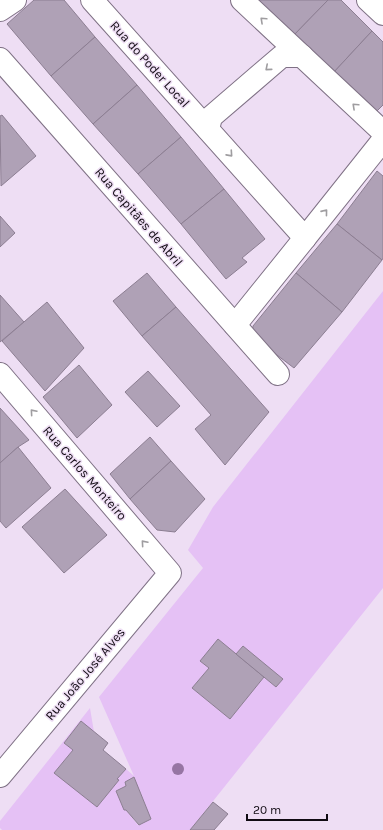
<svg xmlns="http://www.w3.org/2000/svg" width="383" height="830" font-family="Karla,sans-serif">
<style>
.green{fill:#e5c1f5;fill-rule:evenodd}
.building{fill:#afa1b6;stroke:#8c7e92}
.lines{fill:none;stroke-linecap:round;stroke-linejoin:round}
.minor-casing{stroke:#7f7185;stroke-width:24}
.minor{stroke:#fff;stroke-width:22}
.tree{fill:#9675a3}
.oneway{stroke:#9f9da0}
.labels{text-anchor:middle;dominant-baseline:central;stroke-width:3;stroke-linejoin:round;paint-order:stroke}
.street-label{font-size:13px;fill:#100a12;stroke:#eedef4}
</style>
<rect width="100%" height="100%" fill="#eedef4"/>
<path class="green" d="M383,291V588L190,830H2L0,828V821L90,708L94,732L81,722L64,743L73,750L55,773L97,807L118,781L117,779L126,769L134,776L99,697L203,568L188,550L213,507ZM243,646L282,679L276,687L264,677L230,719L192,688L209,668L236,654ZM134,778L151,819L138,825L126,810H124L116,791L126,786L125,782Z"/>
<g class="building">
<polygon points="34,0 64,0 95,37 51,76 7,24"/>
<polygon points="257,0 328,0 294,35"/>
<polygon points="328,0 341,0 372,31 334,72 294,35"/>
<polygon points="372,31 383,42 383,105 374,114 334,72"/>
<polygon points="95,37 137,85 93,124 51,76"/>
<polygon points="137,85 181,137 138,174 93,124"/>
<polygon points="2,115 36,156 1,186 0,116"/>
<polygon points="181,137 224,189 181,224 138,174"/>
<polygon points="377,171 383,176 383,258 382,260 337,224"/>
<polygon points="224,189 265,239 242,258 247,262 226,279 181,224"/>
<polygon points="0,216 15,233 0,247"/>
<polygon points="337,224 382,260 342,312 296,273"/>
<polygon points="147,273 176,307 142,336 113,301"/>
<polygon points="296,273 342,312 294,368 252,336 253,326"/>
<polygon points="0,295 24,322 0,342"/>
<polygon points="47,302 84,348 45,391 2,341"/>
<polygon points="176,307 269,412 225,465 195,429 211,415 142,336"/>
<polygon points="79,365 112,405 77,438 43,397"/>
<polygon points="148,371 180,406 157,427 125,392"/>
<polygon points="0,408 29,440 18,447 0,463"/>
<polygon points="150,437 171,461 130,499 110,474"/>
<polygon points="18,447 51,488 6,528 0,521 0,463"/>
<polygon points="171,461 205,499 175,532 157,530 130,499"/>
<polygon points="65,489 107,535 64,573 22,527"/>
<polygon points="218,639 264,677 230,719 192,688 209,668 200,661"/>
<polygon points="243,646 283,679 276,687 236,654"/>
<polygon points="81,721 108,743 103,750 126,769 117,779 119,780 97,807 54,773 73,750 64,743"/>
<polygon points="134,777 151,819 139,825 126,810 124,810 116,791 126,786 125,782"/>
<polygon points="213,802 228,814 214,830 190,830"/>
</g>
<g class="lines">
<g class="minor-casing">
<g id="minor">
<polyline points="92,0 305,238 383,140"/>
<polyline points="242,0 383,132"/>
<polyline points="368,0 383,14"/>
<polyline points="0,10 15,0"/>
<polyline points="0,59 278,374"/>
<polyline points="208,129 211,117 282,56 302,56"/>
<polyline points="235,325 305,238"/>
<polyline points="0,374 170,573 0,776"/>
</g>
</g>
<use href="#minor" class="minor"/>
</g>
<circle class="tree" cx="178" cy="769" r="6"/>
<defs><path id="oneway-chevron" d="M-2-3.5L2.5 0L-2 3.5" fill="none" stroke-width="1.6" stroke-linecap="round" stroke-linejoin="round"/></defs>
<g class="oneway">
<use href="#oneway-chevron" transform="translate(263 20) rotate(-137)"/>
<use href="#oneway-chevron" transform="translate(268 68) rotate(139)"/>
<use href="#oneway-chevron" transform="translate(355 106) rotate(-137)"/>
<use href="#oneway-chevron" transform="translate(230 154) rotate(48)"/>
<use href="#oneway-chevron" transform="translate(325 212) rotate(-51)"/>
<use href="#oneway-chevron" transform="translate(33 412) rotate(-131)"/>
<use href="#oneway-chevron" transform="translate(144 543) rotate(-131)"/>
</g>
<g class="labels">
<g class="street-label">
<text transform="translate(150 64) rotate(48)">Rua do Poder Local</text>
<text transform="translate(139 217) rotate(49)">Rua Capitães de Abril</text>
<text transform="translate(85 473) rotate(49)">Rua Carlos Monteiro</text>
<text transform="translate(85 674) rotate(-50)">Rua João José Alves</text>
</g>
</g>
<path d="M247 814v6h80v-6" fill="none" stroke="#100a12" stroke-width="2"/>
<text x="253" y="814" font-size="12" fill="#100a12" stroke="#eedef4" stroke-width="3" paint-order="stroke">20 m</text>
</svg>
